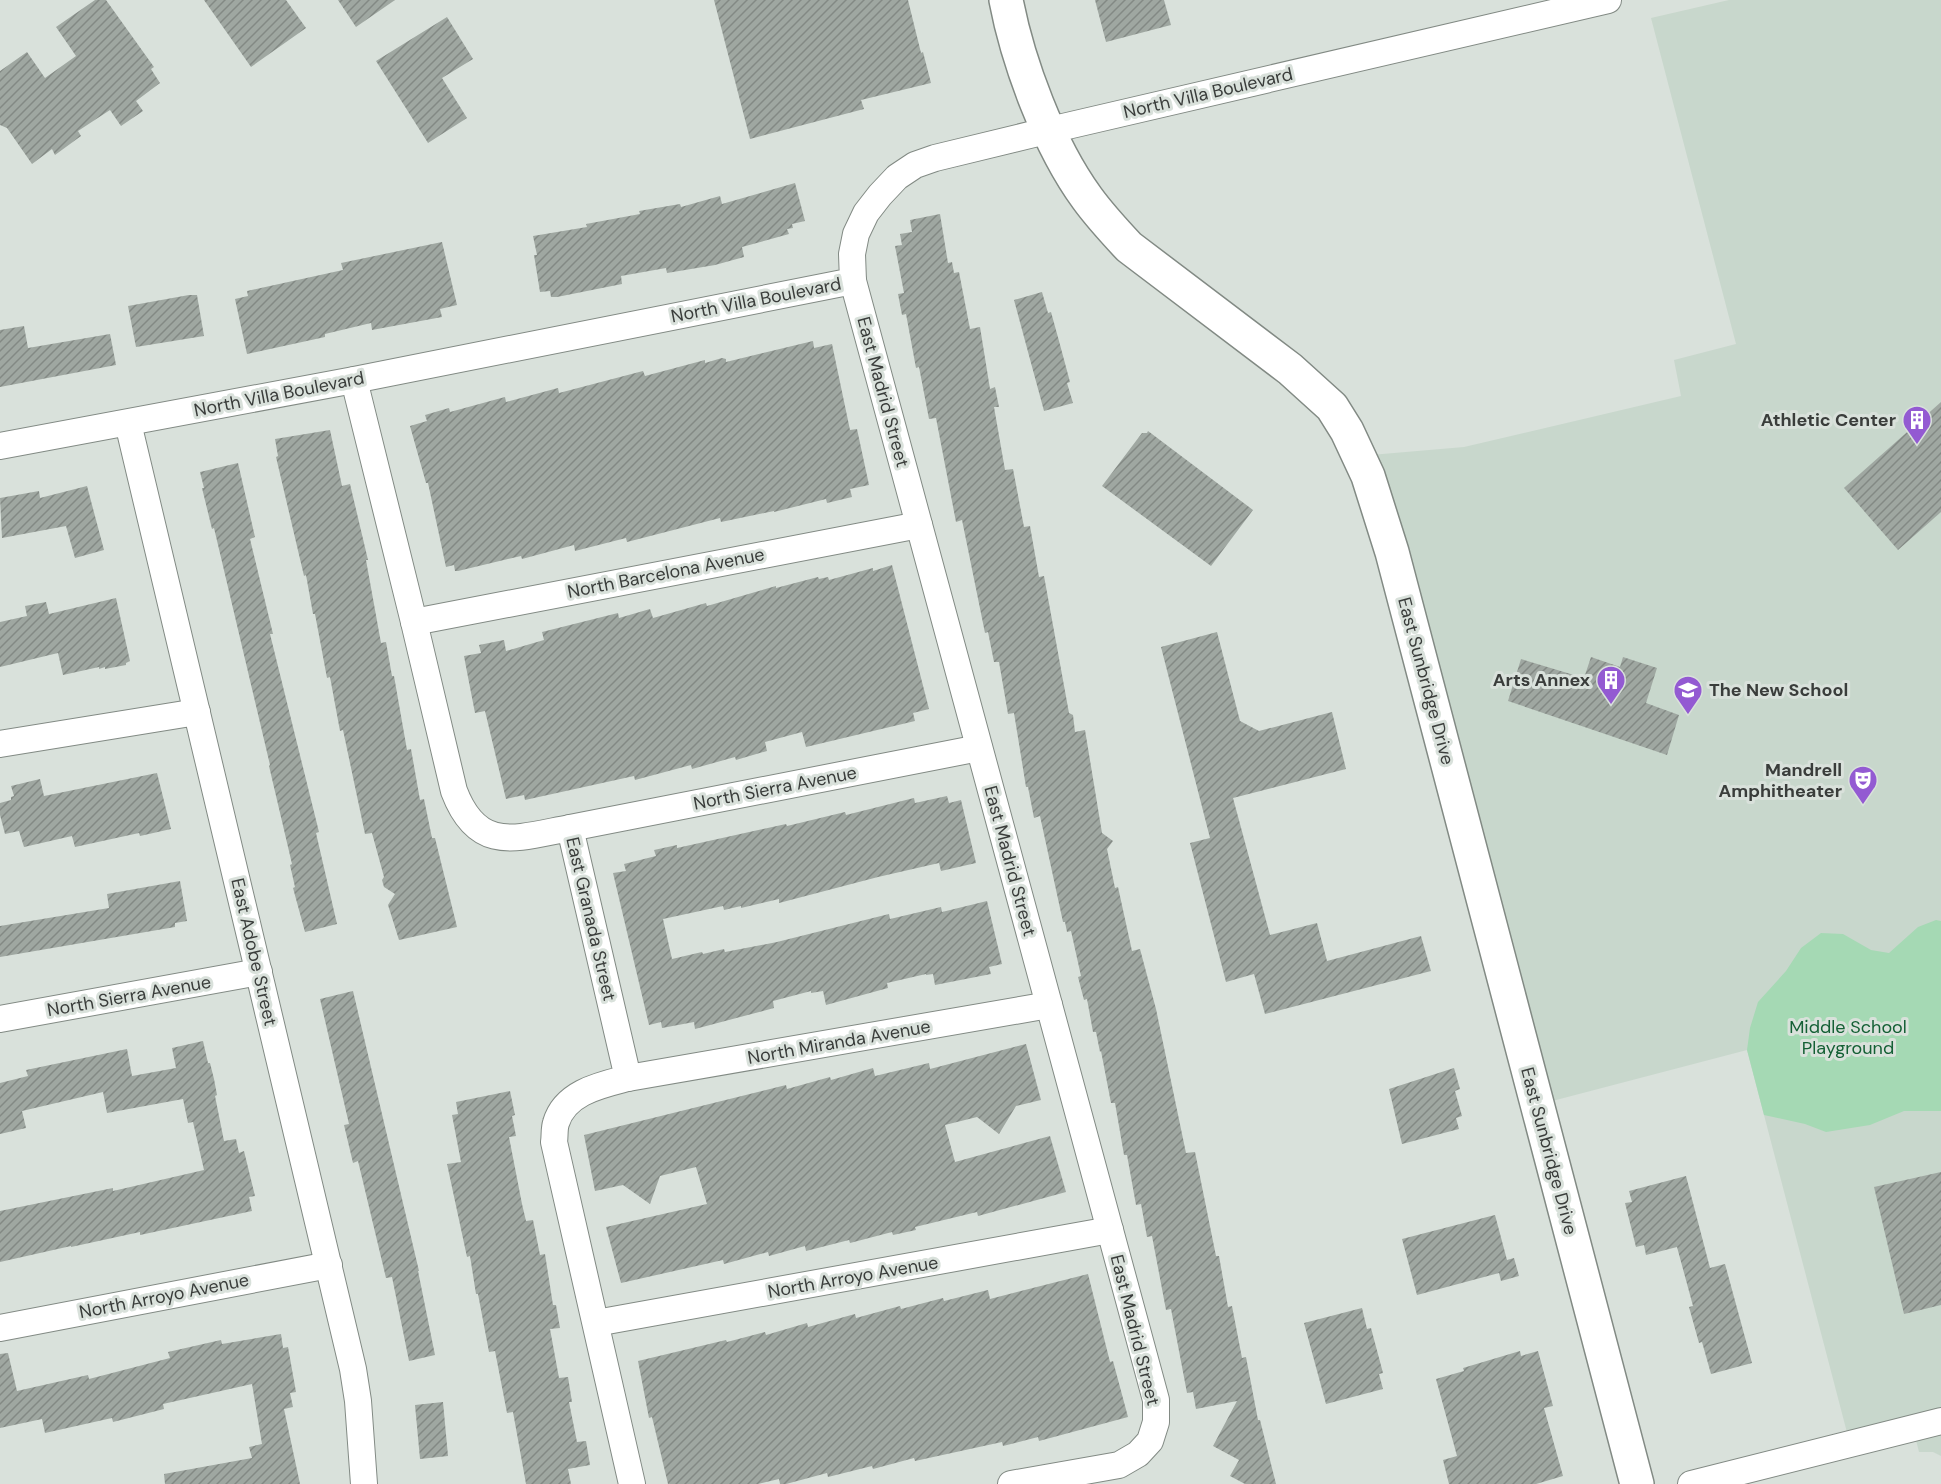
<svg xmlns="http://www.w3.org/2000/svg" width="1941" height="1484" font-family="'DM Sans',sans-serif">
<style>
.built{fill:#c8d7cc}
.park{fill:#a5d9b4}
.building{fill:url(#building-hatch)}
.lines{fill:none;stroke-linecap:round;stroke-linejoin:round}
.street-casing{stroke:#828a84;stroke-width:28}
.secondary-casing{stroke:#828a84;stroke-width:36}
.street{stroke:#fff;stroke-width:26}
.secondary{stroke:#fff;stroke-width:33}
.labels{text-anchor:middle;dominant-baseline:central;stroke-width:6;stroke-linejoin:round;paint-order:stroke}
.street-label{font-size:18px;fill:#3a3d3b;stroke:#d9e1db}
.poi-label{font-size:18px;font-weight:bold;fill:#3a3d3b;stroke:#d9e1db;text-anchor:end}
.park-label{font-size:18px;fill:#146035;stroke:#d9e1db}
</style>
<defs>
<pattern id="building-hatch" width="6" height="6" patternUnits="userSpaceOnUse" patternTransform="scale(1.5)"><rect width="6" height="6" fill="#9fa7a1"/><path d="M-1 1l2-2M0 6l6-6M5 7l2-2" fill="none" stroke="#838984"/></pattern>
</defs>
<rect width="100%" height="100%" fill="#d9e1db"/>
<polygon class="built" points="1729,0 1941,0 1941,1456 1933,1452 1919,1452 1913,1428 1850,1444 1747,1050 1537,1105 1359,456 1464,447 1681,396 1674,360 1736,344 1651,18"/>
<polygon class="park" points="1936,920 1941,921 1941,1111 1904,1111 1870,1125 1826,1132 1805,1124 1764,1115 1747,1050 1750,1028 1758,1002 1786,971 1801,948 1821,933 1843,934 1871,950 1889,953 1918,927"/>
<g class="building">
<polygon points="95,0 106,0 154,67 151,69 160,83 136,101 143,111 121,126 110,110 78,131 81,136 55,155 52,149 32,164 7,128 0,125 0,71 27,52 45,78 76,56 56,27"/>
<polygon points="204,0 286,0 306,28 251,67"/>
<polygon points="338,0 395,0 356,27"/>
<polygon points="714,0 908,0 921,53 923,52 931,83 861,100 864,109 750,139"/>
<polygon points="1095,0 1164,0 1171,25 1106,42"/>
<polygon points="447,17 473,59 442,78 467,118 428,143 376,61"/>
<polygon points="795,183 805,221 792,224 793,228 787,229 789,234 742,247 744,257 715,265 667,273 666,268 621,276 622,284 557,297 551,297 550,291 540,292 534,255 537,255 533,236 587,227 586,224 640,214 639,211 680,204 681,207 720,196 722,204"/>
<polygon points="940,214 948,263 952,262 954,273 959,272 970,329 980,327 990,389 995,387 999,407 994,407 1005,470 1013,469 1024,527 1030,526 1039,577 1044,576 1069,713 1073,715 1075,732 1085,730 1102,833 1113,841 1107,849 1115,888 1118,887 1132,951 1140,949 1156,1009 1186,1153 1195,1152 1216,1256 1219,1256 1228,1307 1232,1306 1242,1358 1246,1357 1258,1420 1260,1420 1276,1484 1245,1484 1230,1476 1239,1460 1213,1446 1237,1401 1196,1409 1193,1392 1187,1393 1171,1309 1166,1310 1152,1236 1147,1237 1141,1204 1136,1205 1127,1155 1124,1155 1115,1103 1111,1103 1101,1051 1100,1052 1096,1032 1093,1032 1087,999 1084,1000 1078,977 1081,976 1071,931 1067,932 1065,922 1063,922 1040,816 1034,818 1028,787 1026,787 1014,713 1008,714 999,662 994,662 988,632 985,633 962,520 956,522 936,418 929,419 919,367 916,368 906,314 902,315 898,294 904,293 895,246 902,245 900,234 912,232 910,220"/>
<polygon points="442,242 457,305 440,309 442,317 372,330 371,323 325,334 325,337 247,354 235,299 248,296 247,291 343,270 341,263"/>
<polygon points="1042,292 1048,313 1051,312 1059,341 1070,382 1067,383 1073,403 1044,411 1014,300"/>
<polygon points="189,295 197,295 204,336 136,347 128,306"/>
<polygon points="24,326 28,348 110,334 116,365 0,387 0,330"/>
<polygon points="813,341 814,348 832,344 850,430 857,429 869,485 850,489 852,497 827,503 826,499 774,512 774,511 721,522 720,518 627,542 626,538 575,551 574,545 522,559 521,556 458,571 455,571 454,565 446,567 428,483 426,483 410,426 427,421 425,415 449,408 450,412 505,397 506,402 558,388 559,393 643,371 645,376 705,360 705,363 722,358 726,359 726,362"/>
<polygon points="1941,402 1941,512 1898,550 1844,488"/>
<polygon points="330,430 342,486 350,484 368,560 366,560 381,643 386,642 392,676 394,676 407,750 411,749 420,800 424,799 432,838 435,838 457,927 399,940 388,905 395,894 384,887 382,880 384,877 372,833 365,834 343,730 340,731 330,677 327,678 315,614 313,614 306,575 304,576 276,457 278,456 275,439"/>
<polygon points="1148,431 1253,510 1211,566 1102,486 1142,433 1147,433"/>
<polygon points="238,463 255,537 250,539 273,634 270,634 319,832 316,833 337,924 305,932 293,888 295,887 290,865 292,864 269,766 270,765 214,528 212,529 202,488 204,488 200,472"/>
<polygon points="87,486 104,550 75,558 66,526 2,538 0,498 39,491 40,498"/>
<polygon points="892,565 929,709 913,713 915,721 806,747 802,732 765,742 767,751 736,760 735,757 692,769 691,765 635,780 634,776 525,800 524,795 506,799 485,711 475,713 467,672 464,656 481,653 479,645 504,640 506,651 544,640 542,632 618,613 619,618 650,609 653,618 706,603 707,606 776,586 776,588 818,577 819,579 828,577 829,580 873,568 873,571"/>
<polygon points="116,598 130,661 126,663 126,665 105,669 105,667 99,669 99,667 63,675 58,653 0,667 0,622 27,616 25,606 46,602 49,614"/>
<polygon points="1217,632 1240,721 1259,731 1332,712 1346,769 1233,798 1270,935 1317,923 1327,961 1421,936 1431,971 1265,1014 1254,974 1226,982 1190,843 1210,838 1161,647"/>
<polygon points="1591,657 1620,667 1623,657 1657,668 1646,703 1679,715 1667,755 1508,701 1521,659 1584,678"/>
<polygon points="157,773 171,829 140,836 139,833 75,847 72,836 24,847 19,831 5,834 0,815 0,803 11,800 11,797 14,796 11,786 40,779 44,796"/>
<polygon points="947,796 949,803 961,800 976,863 941,871 939,863 878,877 779,903 779,899 741,908 741,906 724,910 723,906 663,919 672,959 702,952 703,954 724,949 725,952 777,942 889,914 890,919 941,907 942,912 987,901 1002,964 989,967 991,974 935,985 933,974 926,975 926,974 887,983 888,988 826,1005 823,991 811,993 811,991 773,1001 774,1008 695,1029 694,1022 662,1028 661,1022 649,1025 613,873 626,871 624,864 656,856 654,850 677,845 677,848 786,824 787,826 845,812 846,815 914,798 915,803"/>
<polygon points="180,881 187,921 175,923 175,927 0,957 0,926 109,908 107,894"/>
<polygon points="353,991 419,1271 418,1271 435,1355 409,1361 392,1277 386,1278 358,1161 353,1163 344,1125 349,1124 320,999"/>
<polygon points="203,1041 208,1063 210,1063 214,1079 217,1095 215,1096 224,1141 236,1139 239,1153 244,1151 255,1196 249,1197 252,1211 140,1235 140,1232 71,1247 71,1246 0,1262 0,1211 113,1188 113,1191 204,1170 193,1122 188,1123 183,1099 107,1113 103,1092 22,1111 26,1128 0,1134 0,1083 28,1076 26,1070 127,1049 132,1076 176,1068 172,1048"/>
<polygon points="1026,1044 1041,1100 1016,1106 999,1134 977,1117 945,1125 955,1162 1050,1136 1066,1192 978,1216 977,1212 915,1227 916,1230 893,1235 892,1232 850,1243 849,1240 806,1251 805,1246 769,1256 768,1252 724,1264 723,1260 621,1283 606,1227 707,1204 696,1167 660,1176 650,1204 623,1185 595,1191 584,1135 786,1085 787,1089 830,1077 831,1080 873,1068 875,1076 929,1063 930,1069"/>
<polygon points="1454,1068 1460,1089 1455,1091 1462,1116 1456,1118 1459,1129 1402,1144 1389,1089"/>
<polygon points="510,1091 515,1115 512,1116 516,1136 509,1137 522,1204 526,1221 533,1220 540,1255 545,1254 553,1305 556,1305 560,1328 550,1329 559,1378 568,1377 572,1402 569,1402 577,1442 586,1441 590,1465 568,1469 571,1484 526,1484 513,1412 507,1413 495,1351 489,1352 478,1294 476,1294 470,1256 467,1257 447,1164 461,1162 452,1115 458,1114 456,1102"/>
<polygon points="1941,1172 1941,1305 1904,1314 1874,1187"/>
<polygon points="1686,1176 1710,1268 1725,1264 1752,1363 1711,1374 1702,1342 1699,1343 1689,1307 1693,1306 1677,1247 1646,1255 1644,1245 1636,1247 1625,1203 1632,1202 1629,1191"/>
<polygon points="1495,1215 1507,1260 1514,1258 1519,1276 1501,1281 1499,1273 1417,1295 1402,1239"/>
<polygon points="1088,1274 1110,1362 1113,1361 1128,1417 1039,1441 1038,1437 1003,1446 1002,1442 915,1461 914,1458 873,1469 872,1466 828,1477 827,1473 786,1484 780,1484 779,1479 758,1484 668,1484 652,1417 649,1418 638,1361 726,1340 727,1342 765,1332 766,1335 807,1323 808,1327 855,1314 856,1318 900,1306 901,1309 943,1298 944,1301 988,1290 990,1299"/>
<polygon points="1362,1308 1367,1329 1371,1328 1383,1373 1379,1374 1383,1389 1326,1404 1304,1323"/>
<polygon points="281,1334 283,1348 288,1347 296,1392 290,1393 293,1407 284,1409 300,1484 165,1484 164,1474 252,1458 249,1447 262,1444 252,1384 163,1404 164,1409 113,1422 112,1418 45,1433 42,1419 0,1428 0,1354 8,1353 17,1391 88,1375 89,1379 170,1358 168,1352 221,1340 222,1344"/>
<polygon points="1520,1351 1521,1356 1538,1351 1553,1406 1544,1408 1563,1476 1536,1484 1449,1484 1443,1460 1457,1456 1436,1379 1464,1371 1463,1368"/>
<polygon points="443,1402 448,1456 420,1459 415,1405"/>
</g>
<g class="lines">
<g class="street-casing">
<g id="street">
<polyline points="853,281 1156,1400 1156,1422 1150,1441 1138,1454 1119,1465 1011,1484"/>
<path d="M354,380L414,622L454,791C478,854 516,838 570,828L628,1078C601,1085 565,1092 556,1123C554,1129 555,1136 554,1142L632,1484"/>
<polyline points="128,423 353,1369 358,1401 364,1484"/>
<polyline points="0,446 354,380 853,281 852,254 856,234 866,213 880,195 897,177 915,165 935,158 1050,130 1608,0"/>
<polyline points="414,622 919,525"/>
<polyline points="0,744 197,712"/>
<polyline points="570,828 979,748"/>
<polyline points="0,1019 259,972"/>
<polyline points="628,1078 1049,1005"/>
<polyline points="596,1323 1110,1230"/>
<polyline points="0,1328 329,1265"/>
<polyline points="1691,1484 1941,1421"/>
</g>
</g>
<g class="secondary-casing">
<path id="secondary" d="M1006,0C1018,63 1049,146 1087,198C1100,216 1114,231 1129,247L1290,369L1332,407L1347,431L1368,476L1392,552L1637,1484"/>
</g>
<use href="#street" class="street"/>
<use href="#secondary" class="secondary"/>
</g>
<defs>
<g id="building-pin" transform="scale(1.5)"><path d="M0 17L-7.5 6A9.5 9.5 0 1 1 7.5 6Z" fill="#935ad2" stroke="#d9e1db"/><path d="M-4-6H4V6H1V3H-1V6H-4ZM-2.5-4.3h1.7v1.8h-1.7ZM.8-4.3h1.7v1.8H.8ZM-2.5-1h1.7V.8h-1.7ZM.8-1h1.7V.8H.8Z" fill="#fff"/></g>
<g id="school-pin" transform="scale(1.5)"><path d="M0 17L-7.5 6A9.5 9.5 0 1 1 7.5 6Z" fill="#935ad2" stroke="#d9e1db"/><path d="M0-5L7-2L0 1L-7-2ZM-4 1L0 2.5L4 1V4Q0 6-4 4Z" fill="#fff"/></g>
<g id="theatre-pin" transform="scale(1.5)"><path d="M0 17L-7.5 6A9.5 9.5 0 1 1 7.5 6Z" fill="#935ad2" stroke="#d9e1db"/><path d="M-5-5.5Q0-4 5-5.5V0Q5 5 0 6Q-5 5-5 0ZM-3.3-2.5H-1v1.5H-3.3ZM1-2.5H3.3v1.5H1ZM-2.8 1Q0 5.5 2.8 1Z" fill="#fff"/></g>
</defs>
<g fill-rule="evenodd">
<use href="#building-pin" x="1917" y="420"/>
<use href="#building-pin" x="1611" y="680"/>
<use href="#school-pin" x="1688" y="690"/>
<use href="#theatre-pin" x="1863" y="780"/>
</g>
<g class="labels">
<g class="street-label">
<text transform="translate(1208 93) rotate(-13)">North Villa Boulevard</text>
<text transform="translate(756 300) rotate(-11)">North Villa Boulevard</text>
<text transform="translate(883 392) rotate(75)">East Madrid Street</text>
<text transform="translate(279 394) rotate(-11)">North Villa Boulevard</text>
<text transform="translate(666 573) rotate(-11)">North Barcelona Avenue</text>
<text transform="translate(1426 681) rotate(75)">East Sunbridge Drive</text>
<text transform="translate(775 788) rotate(-11)">North Sierra Avenue</text>
<text transform="translate(1010 861) rotate(75)">East Madrid Street</text>
<text transform="translate(591 919) rotate(77)">East Granada Street</text>
<text transform="translate(254 952) rotate(77)">East Adobe Street</text>
<text transform="translate(129 996) rotate(-10)">North Sierra Avenue</text>
<text transform="translate(839 1042) rotate(-10)">North Miranda Avenue</text>
<text transform="translate(1549 1151) rotate(75)">East Sunbridge Drive</text>
<text transform="translate(853 1277) rotate(-10)">North Arroyo Avenue</text>
<text transform="translate(164 1296) rotate(-11)">North Arroyo Avenue</text>
<text transform="translate(1135 1330) rotate(76)">East Madrid Street</text>
</g>
<g class="poi-label">
<text x="1896" y="420">Athletic Center</text>
<text x="1590" y="680">Arts Annex</text>
<text x="1709" y="690" text-anchor="start">The New School</text>
<text x="1842" y="770">Mandrell<tspan x="1842" dy="21">Amphitheater</tspan></text>
</g>
<g class="park-label">
<text x="1848" y="1027">Middle School<tspan x="1848" dy="21">Playground</tspan></text>
</g>
</g>
</svg>
